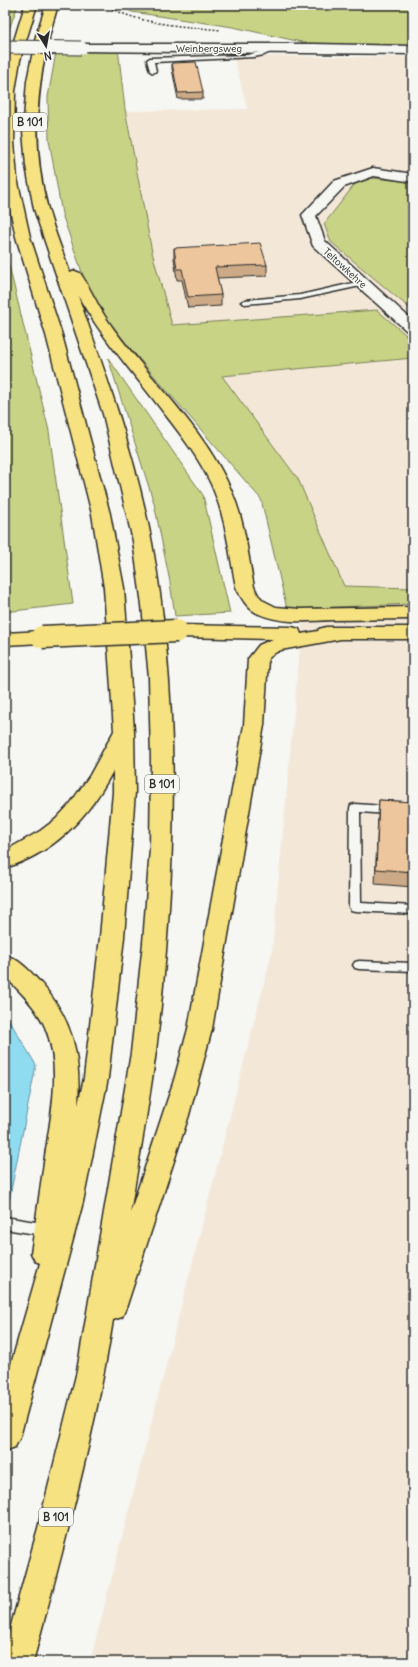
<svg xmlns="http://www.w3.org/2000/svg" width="418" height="1667" font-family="Delius,sans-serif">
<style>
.built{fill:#f3e8d8}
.green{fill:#c8d386;stroke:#7a7f58}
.water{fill:#8fdbf0;stroke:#6795a1}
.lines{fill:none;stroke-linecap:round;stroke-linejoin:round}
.service-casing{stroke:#2b2b2b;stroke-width:3}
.minor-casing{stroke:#2b2b2b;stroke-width:3}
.trunk-casing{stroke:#2b2b2b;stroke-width:3}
.path{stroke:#2b2b2b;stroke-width:1.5;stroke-dasharray:2 2;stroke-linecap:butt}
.service{fill:#f6f6f2;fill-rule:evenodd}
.minor{fill:#f6f6f2;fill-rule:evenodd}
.trunk{fill:#f6e281;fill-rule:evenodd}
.minor-bridge-casing{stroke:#2b2b2b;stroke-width:15;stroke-linecap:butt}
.trunk-bridge-casing{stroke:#2b2b2b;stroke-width:25;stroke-linecap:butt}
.minor-bridge{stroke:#f6f6f2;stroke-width:13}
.trunk-bridge{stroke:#f6e281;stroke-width:22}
.wall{fill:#ccaa87;stroke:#2b2b2b}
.building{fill:#edc69d;stroke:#2b2b2b}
.labels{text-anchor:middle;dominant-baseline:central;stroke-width:3.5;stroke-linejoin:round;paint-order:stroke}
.far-street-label{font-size:10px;fill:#2b2b2b;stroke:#f6f6f2}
.shield{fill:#f6f6f2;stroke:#686867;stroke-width:1}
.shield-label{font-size:11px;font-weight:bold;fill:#2b2b2b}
</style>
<rect width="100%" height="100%" fill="#f6f6f2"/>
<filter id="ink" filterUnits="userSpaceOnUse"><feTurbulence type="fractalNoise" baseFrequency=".025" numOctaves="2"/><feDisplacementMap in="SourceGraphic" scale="8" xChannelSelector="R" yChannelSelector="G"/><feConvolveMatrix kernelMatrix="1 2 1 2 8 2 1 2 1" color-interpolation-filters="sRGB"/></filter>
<g filter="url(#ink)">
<polygon class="built" points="234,56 413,57 413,1662 90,1662 272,952 302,624 276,502 165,374 67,114 130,111 247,109"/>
<g class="green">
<polygon points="5,5 18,5 5,40"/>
<polygon points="117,5 413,5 413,47 315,45 233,27 132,12"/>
<polygon points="57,47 118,48 125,109 152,252 172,325 377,310 413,341 413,358 222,376 298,479 344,586 413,588 413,604 287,609 261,499 129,347 102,313 85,281 62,214 49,140 48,97"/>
<polygon points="372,178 413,182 413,311 331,242 324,224 355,184"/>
<polygon points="5,249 49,431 73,604 5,612"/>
<polygon points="108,358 203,495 230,613 175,616 170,582 154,503"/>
</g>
<polygon class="water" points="5,1013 36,1065 5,1221"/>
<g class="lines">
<g class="service-casing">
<g id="service">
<polygon points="277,45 279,46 279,48 264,55 254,57 154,62 156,71 153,73 150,71 147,60 150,58 247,55 260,52"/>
<polygon points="362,281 365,281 365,285 300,299 245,304 241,302 245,300 300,295"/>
<polygon points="355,804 413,808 413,816 360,812 361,903 413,906 413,914 355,911 351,910 349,907 350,808 351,805"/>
<polygon points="359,961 413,963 413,971 359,969 355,968 353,965 355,962"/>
<polygon points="5,1217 48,1224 53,1226 55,1230 53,1234 48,1236 5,1229"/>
</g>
</g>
<g class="minor-casing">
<g id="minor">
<polygon points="81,44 314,44 413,46 413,54 77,51 75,48 77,45"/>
<polygon points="373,168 413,174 413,182 374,176 344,187 316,216 325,241 413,321 413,334 408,332 313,246 302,215 334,181"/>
</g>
</g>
<g class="trunk-casing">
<g id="trunk">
<path d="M25,5H37L20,60L15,91L14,142L17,178L30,237L62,335L110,514L124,588L134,731L135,792L124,937L108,1078L83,1202L20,1437L15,1447L5,1451V1385L40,1263L35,1261L31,1253C36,1221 40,1189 45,1156C51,1114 62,1068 45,1027C37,1008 20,991 5,977V955C19,959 29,970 39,981C73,1019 81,1055 78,1105L84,1078L100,937L113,792V771C89,816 55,853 5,868V851L40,831L56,819L70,804L90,775L114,731L104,588L92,514L46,335L16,237L5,187V76L8,60Z"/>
<path d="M46,5H58C37,72 29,140 48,209C54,231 63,252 70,273L75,271L80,273C90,287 96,303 106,318C146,377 204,426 232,492C245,522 248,555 254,587L258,595L264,601L276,607L300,609L413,607V619C386,619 359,620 333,620C309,621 281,624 259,614C247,609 241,598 236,587C229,552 226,517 211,484C199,458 182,436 164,413C135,375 102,338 78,296C107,377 136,458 152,543C182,710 176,883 156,1051C149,1105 139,1159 130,1213L174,1080L188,1029L244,725L248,659L259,645L273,639L177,637L170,635L167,631L170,627L177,625L292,627L299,629L301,634L318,631L319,629L326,627H413V639H341L281,650L273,654L268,659L264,725L212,1029L189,1115L126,1308L122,1317L113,1320C95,1435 63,1549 33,1662H5V1647L38,1528L77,1371L131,1053L143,943L150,848L151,759L149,678L142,605L133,541L103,414L34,209L26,166L23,131L27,81L36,36Z"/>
<polygon points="42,631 49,633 52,637 49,641 42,643 5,645 5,633"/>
</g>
</g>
<path class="path" d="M105,5C139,25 183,26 221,30"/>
<use href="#service" class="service"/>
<use href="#minor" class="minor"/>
<use href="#trunk" class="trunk"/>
<g class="minor-bridge-casing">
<polyline id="minor-bridge" points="5,47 81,48"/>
</g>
<g class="trunk-bridge-casing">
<polyline id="trunk-bridge" points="42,637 177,631"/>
</g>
<use href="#minor-bridge" class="minor-bridge"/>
<use href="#trunk-bridge" class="trunk-bridge"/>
</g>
<g class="wall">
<polygon points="172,63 203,92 203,99 178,99 172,69"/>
<polygon points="174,248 267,265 267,276 217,278 221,295 221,306 188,308 182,280 177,280 174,258"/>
<polygon points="379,800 413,802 413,887 375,884 378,815"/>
</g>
<g class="building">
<polygon points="196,62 203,92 178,93 172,63"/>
<polygon points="260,243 267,265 215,267 221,295 188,297 182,269 177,269 174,248"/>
<polygon points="379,800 413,802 413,872 376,869"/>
</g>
</g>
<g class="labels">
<g class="far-street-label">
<text x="209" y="48">Weinbergsweg</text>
<text transform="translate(345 268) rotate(42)">Teltowkehre</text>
</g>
<g class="shield">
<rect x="13" y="113" width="34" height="18" rx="3"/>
<rect x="145" y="775" width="34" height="18" rx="3"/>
<rect x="39" y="1508" width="34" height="18" rx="3"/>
</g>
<g class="shield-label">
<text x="30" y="122">B 101</text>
<text x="162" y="784">B 101</text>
<text x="56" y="1517">B 101</text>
</g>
</g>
<rect width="418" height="1667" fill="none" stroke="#f6f6f2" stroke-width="20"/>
<rect x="10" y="10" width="398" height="1647" fill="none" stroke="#2b2b2b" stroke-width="1.5" filter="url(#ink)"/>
<g transform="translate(46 46) rotate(169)" stroke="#f6f6f2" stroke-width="3" paint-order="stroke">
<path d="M0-3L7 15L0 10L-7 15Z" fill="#2b2b2b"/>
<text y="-6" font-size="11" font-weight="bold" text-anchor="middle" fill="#2b2b2b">N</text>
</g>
</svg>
